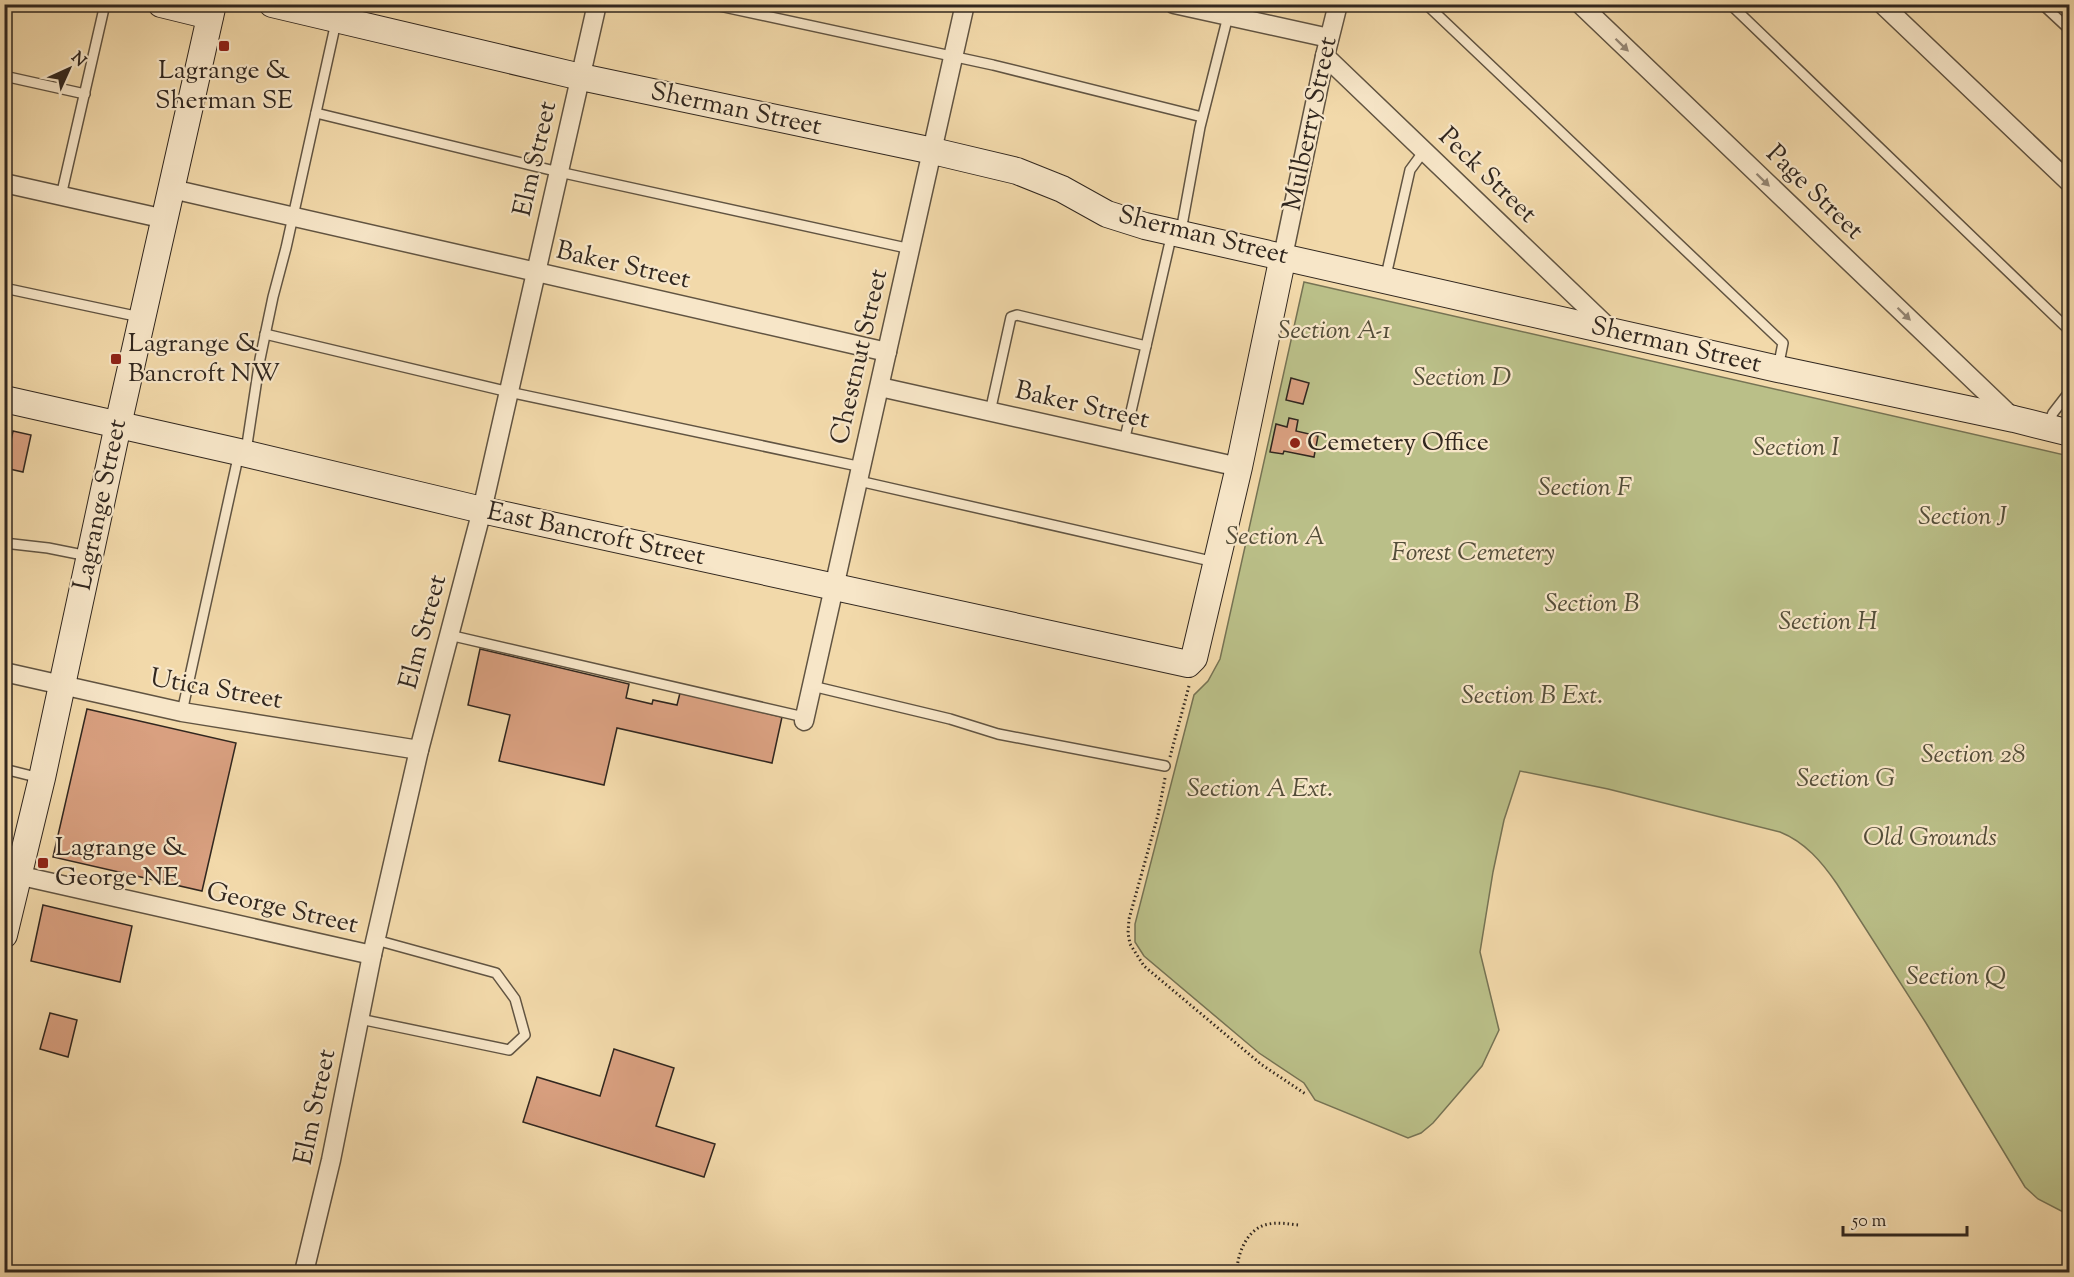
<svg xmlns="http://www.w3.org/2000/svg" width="2074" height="1277" font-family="'Sorts Mill Goudy',serif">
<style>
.green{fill:#babf88;stroke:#767354;stroke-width:1.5}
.building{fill:#d9a080;stroke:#31271f;stroke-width:1.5}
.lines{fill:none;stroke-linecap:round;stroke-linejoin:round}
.lane-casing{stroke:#615442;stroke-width:12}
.street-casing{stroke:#615442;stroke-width:21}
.secondary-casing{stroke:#31271f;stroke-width:28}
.path{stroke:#31271f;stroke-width:3;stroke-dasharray:1.5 3;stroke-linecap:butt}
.lane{stroke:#f7e6c8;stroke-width:9}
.street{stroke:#f7e6c8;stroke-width:18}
.secondary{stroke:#f7e6c8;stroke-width:26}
.oneway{fill:#948674}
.poi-dot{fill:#8f2418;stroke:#f7e6c8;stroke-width:2}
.labels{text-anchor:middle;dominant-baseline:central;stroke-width:4.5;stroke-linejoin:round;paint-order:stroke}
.poi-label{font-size:26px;fill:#31271f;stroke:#f7e6c8;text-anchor:start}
.street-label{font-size:26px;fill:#31271f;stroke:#f7e6c8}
.park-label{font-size:26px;font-style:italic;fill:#534d39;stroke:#f7e6c8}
</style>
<rect width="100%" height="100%" fill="#f2d9aa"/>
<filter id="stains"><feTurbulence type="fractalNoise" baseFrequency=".00333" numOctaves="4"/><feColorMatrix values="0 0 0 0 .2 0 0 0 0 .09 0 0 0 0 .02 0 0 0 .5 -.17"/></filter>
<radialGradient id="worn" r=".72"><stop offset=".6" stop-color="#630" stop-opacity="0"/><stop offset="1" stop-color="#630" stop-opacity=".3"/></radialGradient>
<path class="green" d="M1304,282L2069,456V1215L2038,1199L2025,1187L1926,1023L1837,884C1822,862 1805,842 1780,832L1608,789L1520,771L1504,820L1493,872L1480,952L1499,1030L1482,1066L1433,1123L1421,1133L1408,1138L1315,1100L1304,1083L1259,1053L1144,956L1135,942V924L1194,695L1208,681L1220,659Z"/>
<g class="building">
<polygon points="1291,378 1309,383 1303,404 1286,400"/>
<polygon points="1289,418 1298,420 1296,431 1318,436 1314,457 1284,451 1283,454 1270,452 1276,424 1287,427"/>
<polygon points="13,431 31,435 23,472 5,468"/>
<polygon points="480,649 629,684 626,698 652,704 653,700 677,705 680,693 782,717 772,763 617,728 604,785 499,761 510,715 468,705"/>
<polygon points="87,709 236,743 202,891 53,857"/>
<polygon points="43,905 132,926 120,982 31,961"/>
<polygon points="50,1013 77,1020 68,1057 40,1049"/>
<polygon points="614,1049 674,1068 656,1126 715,1144 704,1177 523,1122 537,1077 600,1096"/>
</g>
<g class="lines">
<g class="lane-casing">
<g id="lane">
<polyline points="710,4 993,65 1202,117"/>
<polyline points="1426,4 1783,343 1778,368"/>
<polyline points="1730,4 2070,331"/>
<polyline points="2042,4 2070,30"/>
<polyline points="4,76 85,94"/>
<polyline points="316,113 559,172 911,249"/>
<polyline points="61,196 105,4"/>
<polyline points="1181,231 1200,127 1228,16"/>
<polyline points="1385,280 1410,170 1424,151"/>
<polyline points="4,288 140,317"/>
<polyline points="265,334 509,392 862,467"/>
<polyline points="990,412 1011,317 1017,315 1146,346"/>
<polyline points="2047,426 2053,413 2070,391"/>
<polyline points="1124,442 1172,233"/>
<polyline points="246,451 260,359 273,297 286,248 340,4"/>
<polyline points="859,481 1215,562"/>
<polyline points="4,543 48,548 88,556"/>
<polyline points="449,635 804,717"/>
<polyline points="812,686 950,719 998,734 1165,766"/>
<polyline points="182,712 239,453"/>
<polyline points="4,769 40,778"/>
<polyline points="360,1019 509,1050 525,1035 515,999 496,973 376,940"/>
</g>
</g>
<g class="street-casing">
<g id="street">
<polyline points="1174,4 1329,38"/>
<polyline points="1580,4 2014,419"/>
<polyline points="1882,4 2070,183"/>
<polyline points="1325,56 1612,331"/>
<polyline points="4,183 165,219"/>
<polyline points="172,189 887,352"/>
<polyline points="1283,256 1325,56 1338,4"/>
<polyline points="880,387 1239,467"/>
<polyline points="4,672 182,712 419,750"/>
<polyline points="804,721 965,4"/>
<polyline points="4,872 372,955"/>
<polyline points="304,1272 331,1160 372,955 419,750 482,510 597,4"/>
</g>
</g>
<g class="secondary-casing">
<g id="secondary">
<polyline points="161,4 210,16"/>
<polyline points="272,4 581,77 933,151 1017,171 1062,189 1107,214 1145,226 1778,369 2014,419 2070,433"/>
<polyline points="4,399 239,452 482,510 1188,664 1194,658 1239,467 1283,256"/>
<polyline points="4,935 42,778 118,425 213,4"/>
</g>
</g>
<g class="path">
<polyline points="1170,757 1189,686"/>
<polyline points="1165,778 1158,815 1129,919 1128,933 1130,944 1144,966 1262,1065 1307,1095"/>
<path d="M1237,1272C1237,1253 1248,1227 1269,1224C1279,1222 1288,1224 1298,1225"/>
</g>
<use href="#lane" class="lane"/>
<use href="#street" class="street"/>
<use href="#secondary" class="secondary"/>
</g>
<defs><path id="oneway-solid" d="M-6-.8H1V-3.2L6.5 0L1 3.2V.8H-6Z" transform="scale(1.5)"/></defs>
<g class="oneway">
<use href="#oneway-solid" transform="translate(1622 45) rotate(44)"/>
<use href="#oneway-solid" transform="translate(1763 180) rotate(44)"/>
<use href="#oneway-solid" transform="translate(1904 314) rotate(44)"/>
</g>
<g class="poi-dot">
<rect x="218" y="40" width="12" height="12" rx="3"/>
<rect x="110" y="353" width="12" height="12" rx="3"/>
<circle cx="1295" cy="443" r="6"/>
<rect x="37" y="857" width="12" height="12" rx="3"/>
</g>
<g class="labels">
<g class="poi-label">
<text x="224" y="71" text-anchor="middle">Lagrange &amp;<tspan x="224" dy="30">Sherman SE</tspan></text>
<text x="128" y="344">Lagrange &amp;<tspan x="128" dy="30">Bancroft NW</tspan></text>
<text x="1307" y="443">Cemetery Office</text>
<text x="55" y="848">Lagrange &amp;<tspan x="55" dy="30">George NE</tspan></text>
</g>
<g class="street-label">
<text transform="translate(736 110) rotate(12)">Sherman Street</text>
<text transform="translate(1311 124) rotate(-78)">Mulberry Street</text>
<text transform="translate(536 159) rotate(-77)">Elm Street</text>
<text transform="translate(1487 176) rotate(44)">Peck Street</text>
<text transform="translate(1814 193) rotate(44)">Page Street</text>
<text transform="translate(1203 236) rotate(14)">Sherman Street</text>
<text transform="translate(623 266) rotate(13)">Baker Street</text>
<text transform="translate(1676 346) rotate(13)">Sherman Street</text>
<text transform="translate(860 357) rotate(-77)">Chestnut Street</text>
<text transform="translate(1082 406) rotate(13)">Baker Street</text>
<text transform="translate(101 505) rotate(-78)">Lagrange Street</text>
<text transform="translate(596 535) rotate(12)">East Bancroft Street</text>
<text transform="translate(424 632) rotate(-75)">Elm Street</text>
<text transform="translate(216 690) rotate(10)">Utica Street</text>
<text transform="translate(282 909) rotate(13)">George Street</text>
<text transform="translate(316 1107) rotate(-78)">Elm Street</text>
</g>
<g class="park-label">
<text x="1334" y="331">Section A-1</text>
<text x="1462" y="378">Section D</text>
<text x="1796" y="448">Section I</text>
<text x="1585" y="488">Section F</text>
<text x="1963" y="517">Section J</text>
<text x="1275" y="537">Section A</text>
<text x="1473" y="553">Forest Cemetery</text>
<text x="1592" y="604">Section B</text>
<text x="1828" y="622">Section H</text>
<text x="1532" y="696">Section B Ext.</text>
<text x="1973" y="755">Section 28</text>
<text x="1846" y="779">Section G</text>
<text x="1260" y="789">Section A Ext.</text>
<text x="1930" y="838">Old Grounds</text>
<text x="1956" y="977">Section Q</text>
</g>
</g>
<rect width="2074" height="1277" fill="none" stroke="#f2d9aa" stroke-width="24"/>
<rect x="6" y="6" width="2062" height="1265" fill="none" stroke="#31271f" stroke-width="3"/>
<rect x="12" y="12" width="2050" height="1253" fill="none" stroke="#31271f" stroke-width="1.5"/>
<g transform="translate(69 69) rotate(45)" stroke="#f7e6c8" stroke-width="4.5" paint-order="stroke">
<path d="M0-4.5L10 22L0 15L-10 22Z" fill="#31271f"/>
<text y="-9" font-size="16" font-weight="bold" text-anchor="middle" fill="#31271f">N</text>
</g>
<path d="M1843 1226v9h124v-9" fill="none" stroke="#31271f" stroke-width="3"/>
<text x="1852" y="1226" font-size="18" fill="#31271f" stroke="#f7e6c8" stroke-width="4.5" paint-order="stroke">50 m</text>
<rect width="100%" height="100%" filter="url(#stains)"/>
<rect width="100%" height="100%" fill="url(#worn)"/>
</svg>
